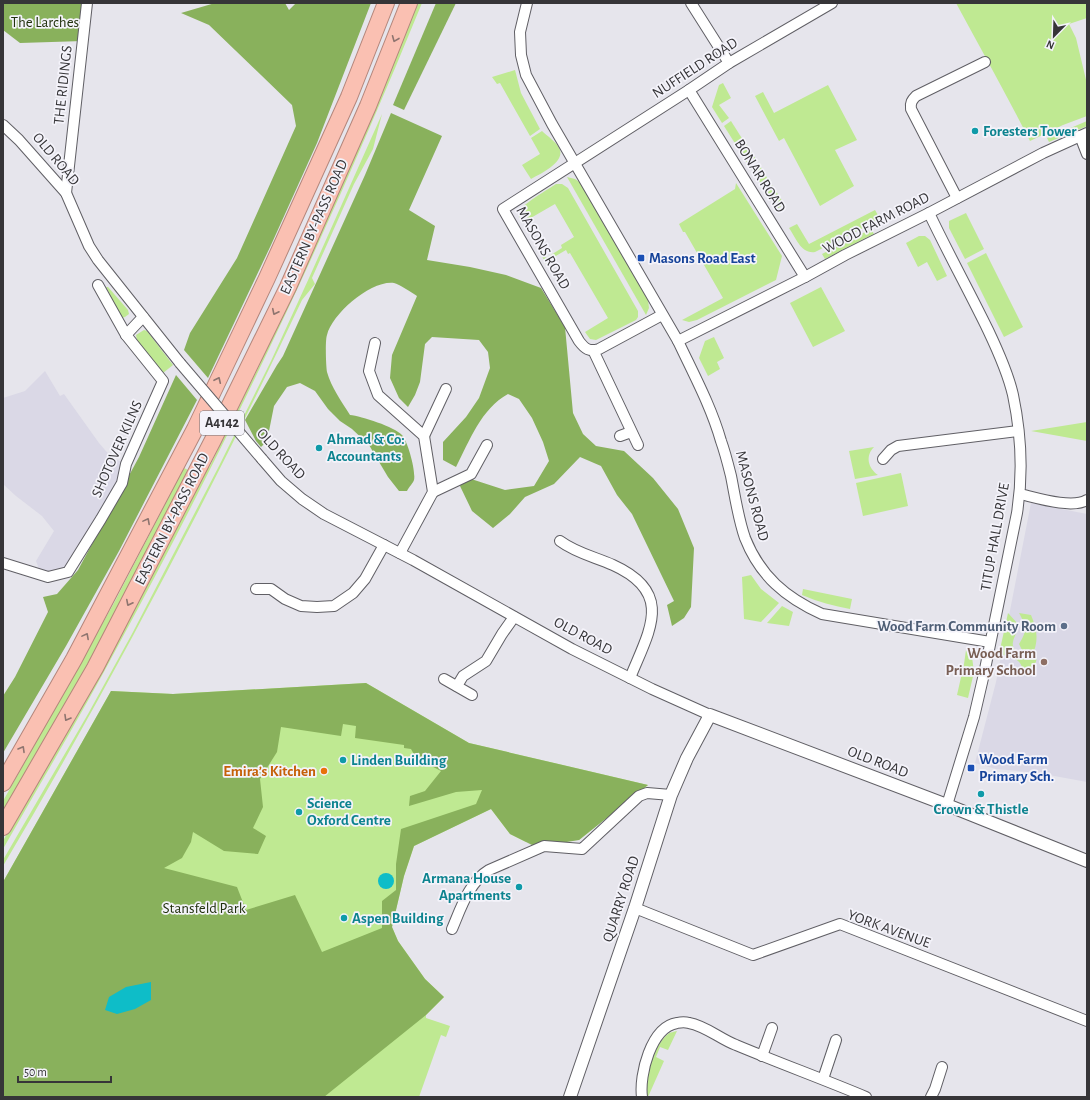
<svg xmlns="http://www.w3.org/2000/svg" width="1090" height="1100" font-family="'Alegreya Sans',sans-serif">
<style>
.built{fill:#dad8e6}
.green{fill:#bfe992}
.forest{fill:#89b15c;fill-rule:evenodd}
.water{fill:#0ebdc8}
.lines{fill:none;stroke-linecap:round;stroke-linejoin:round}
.minor-casing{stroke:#605f65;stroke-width:12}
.tertiary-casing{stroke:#605f65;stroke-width:14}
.trunk-casing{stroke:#b4867b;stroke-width:18}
.minor{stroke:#fff;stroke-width:10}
.tertiary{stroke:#fff;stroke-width:12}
.trunk{stroke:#fac0b2;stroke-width:16}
.minor-bridge-casing{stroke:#605f65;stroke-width:12;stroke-linecap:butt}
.minor-bridge{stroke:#fff;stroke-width:10}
.oneway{stroke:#8e746f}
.culture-dot{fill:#0f9aa8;stroke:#f4f3fa;stroke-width:1.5}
.transit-dot{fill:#1a4fb4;stroke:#f4f3fa;stroke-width:1.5}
.service-dot{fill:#5c6f8a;stroke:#f4f3fa;stroke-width:1.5}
.education-dot{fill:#8d6e63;stroke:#f4f3fa;stroke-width:1.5}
.food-dot{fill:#e8710a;stroke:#f4f3fa;stroke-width:1.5}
.labels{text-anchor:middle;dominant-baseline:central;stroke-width:3.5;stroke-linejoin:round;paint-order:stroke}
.shield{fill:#f4f3fa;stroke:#6f6e72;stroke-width:1}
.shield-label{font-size:14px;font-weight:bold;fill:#363538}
.park-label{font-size:15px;fill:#21310d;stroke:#f4f3fa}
.street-label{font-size:15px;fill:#363538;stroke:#f4f3fa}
.culture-label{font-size:15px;font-weight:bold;fill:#0d838f;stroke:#f4f3fa;text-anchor:start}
.transit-label{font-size:15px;font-weight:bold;fill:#164399;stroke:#f4f3fa;text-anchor:start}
.service-label{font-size:15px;font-weight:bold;fill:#4e5e75;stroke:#f4f3fa;text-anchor:end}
.education-label{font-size:15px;font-weight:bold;fill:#785e54;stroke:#f4f3fa;text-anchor:end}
.food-label{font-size:15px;font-weight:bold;fill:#c56008;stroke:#f4f3fa;text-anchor:end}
</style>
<rect width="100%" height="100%" fill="#e6e5ec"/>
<g class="built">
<polygon points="45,371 60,396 64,394 99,443 111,457 126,464 122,483 68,572 41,574 36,561 54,531 42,516 16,496 3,484 3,398 25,391"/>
<polygon points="1031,503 1087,514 1087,782 1038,773 996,769 975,763 996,682"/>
</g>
<g class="green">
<path d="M418,3H422C333,221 232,435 120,642C83,712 42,780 3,849V841L211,459L209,468L261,362L260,361L387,78Z"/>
<path d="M956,3H1087V18L1069,24L1076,38L1087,84V116L1063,125L1030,141C1006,94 981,49 956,3Z"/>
<polygon points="515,70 521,93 540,129 530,136 500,83 497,84 492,77"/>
<polygon points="723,83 731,98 719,105 729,118 722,123 712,107 719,85"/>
<polygon points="828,85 857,140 835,150 854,186 820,206 784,138 779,141 755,96 763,92 774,113"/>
<path d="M382,114L373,149L354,184L312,278L315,284L302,300C211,493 112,682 3,866V860L88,714L133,632L219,466L271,361L309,278Z"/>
<polygon points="731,121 743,140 736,145 724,126"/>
<polygon points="1087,121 1087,126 1049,142 1047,138"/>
<path d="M542,131C547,136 557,142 560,150C564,163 540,174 531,179L522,165L540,154L531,138Z"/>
<polygon points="745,142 757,161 749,166 737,147"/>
<polygon points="759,164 770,183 763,187 751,168"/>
<polygon points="567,177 575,179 581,183 648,300 649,308 646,315"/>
<polygon points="736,183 782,256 776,280 697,320 689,322 682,320 723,298 685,232 683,232 679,224 735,189"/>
<path d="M556,184H562L568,188L638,311V317L636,320L596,340L590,339L585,332L608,318L570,253L568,254L566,250L549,260L551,264L547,266L542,256L544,255L546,258L562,248L561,245L574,237L555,204L522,223C520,219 518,216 520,211C522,204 549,189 556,184Z"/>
<polygon points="772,185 784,204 777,209 765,190"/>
<path d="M875,210L879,217L877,221L815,252C801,254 796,238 789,228L797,224L809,244Z"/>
<polygon points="966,213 984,249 965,259 949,228 949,221"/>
<polygon points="871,229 874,234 825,259 822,254"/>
<polygon points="919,236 925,236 930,240 947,276 937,281 927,262 918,267 906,243"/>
<polygon points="986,253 1023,327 1004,337 967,263"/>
<polygon points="106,287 108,287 128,310 129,314 125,317 122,318"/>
<polygon points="821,287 845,331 813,347 790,303"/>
<polygon points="144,330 147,331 173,365 163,373 137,341 136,335"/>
<polygon points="714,337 724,358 717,362 720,369 708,376 699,358 705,341"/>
<polygon points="1087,422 1087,441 1031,431"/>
<path d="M874,447C865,456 868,468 878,475L855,479L849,451Z"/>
<polygon points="184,468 188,470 186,473 189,476 108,630 3,815 3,801 114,603"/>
<polygon points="901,473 908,506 863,516 856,483"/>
<polygon points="751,575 761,589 779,603 761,622 744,619 742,577"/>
<path d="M803,589L852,599L850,609C834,606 818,602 802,595Z"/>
<polygon points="782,606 793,612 789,626 767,623"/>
<path d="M1008,613L1018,624C1019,632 1014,635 1013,642C1012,646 1014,648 1015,651C1020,662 1028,660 1037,657L1033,675L1023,672C1022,658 1011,657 999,654Z"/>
<path d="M1019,613L1031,615C1036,627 1039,638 1034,651L1030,653L1023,652L1019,644C1028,630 1026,626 1019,613Z"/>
<polygon points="966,650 972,657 974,672 968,698 957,695 964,664"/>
<polygon points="366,683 469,743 648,785 579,840 526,842 510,834 491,809 414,846 404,876 392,927 398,941 425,979 444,997 426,1015 426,1018 450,1026 446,1037 441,1035 419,1097 3,1097 3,882 111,691 173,694"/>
<path d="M677,1031L668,1050L660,1047L656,1057L664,1061L648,1097H647C644,1081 654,1044 668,1034C670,1032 674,1032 677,1031Z"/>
</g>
<g class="forest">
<polygon points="3,3 87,3 83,41 20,43 3,30"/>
<polygon points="215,3 285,3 289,10 296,3 371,3 317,143 271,245 208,378 184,350 190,333 237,258 296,126 292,105 209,25 181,13"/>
<polygon points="436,3 456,3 404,110 393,105"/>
<path d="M391,113L442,136L409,210L435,226L427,260L470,267L506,275L541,288L565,327L573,413L583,434L596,446L624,451L653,478L678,509L694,548L691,607L684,618L672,626L667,605L674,601L632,514L617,495L601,466L580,457L554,484L525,497L510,514L493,528L472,511L460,486L465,477L505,490L534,486L549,461L543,442L532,418L519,399L508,394C481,409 470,440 456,467L443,460V442L466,417L479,398L490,368L488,352L479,340L432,337L425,344L420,382L415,395L408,407L399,398L390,378L392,355L417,296C412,293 399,284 394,283C371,280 332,314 327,335C325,340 326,367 327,372C331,387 342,402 350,415C361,416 395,427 402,435C408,442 416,471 414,480C413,483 409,487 407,491H399L388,477L369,445L352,429L340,421L328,409L315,391L300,383L287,387L274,406L267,441L261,447L256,441L245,420L277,365L283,356L365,175Z"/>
<polygon points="176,375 197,400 119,551 66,646 3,753 3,696 15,677 48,612 43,597 57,594 78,570 139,457"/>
<path d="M366,683L469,743L648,785L579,840L536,847L510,834L491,809L414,846L404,876L392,927L398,941L425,979L444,997L426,1015L324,1097H3V882L111,691L173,694ZM343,724L356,726L355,738L404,745V748L411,749L416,758L441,771L425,791L410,796L409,806L456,792L482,790L476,804L401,829L396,864V890L382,901V928L322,952L295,895L246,910L237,887L164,868L182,858L191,842L193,832L224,851L258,854L266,836L253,828L263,807L260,779L277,752L281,727L341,736Z"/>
</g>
<g class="water">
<circle cx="386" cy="881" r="8"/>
<polygon points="151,982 151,1000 135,1009 117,1014 105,1010 109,997 126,987"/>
</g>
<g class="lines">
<g class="minor-casing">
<g id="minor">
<path d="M527,3L520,32L521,55L526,75L552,124L678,341C693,373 711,406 721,441C725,452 728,464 731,476C735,496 738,518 745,538C760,576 786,598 822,614L990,642"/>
<polyline points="691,3 729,63"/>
<polyline points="689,90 805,277"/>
<polyline points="3,125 19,140 66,193 89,246 98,260 180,363"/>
<polyline points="1080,136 1087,154"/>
<polyline points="66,193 87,3"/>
<path d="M957,198L911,109C910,103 912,100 916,96L985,62"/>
<path d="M929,213C948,253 969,291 988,330C998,351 1008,373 1013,395C1021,433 1023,475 1017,513L984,674L974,717L947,805"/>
<path d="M662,315L599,349C589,352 585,349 579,341L503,209L689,90L729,63L832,3"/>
<polyline points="126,335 143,317"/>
<polyline points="678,341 805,277 845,255 929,213 1043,153 1087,133"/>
<polyline points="375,343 369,371 378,395 424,436 433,492 400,553"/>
<polyline points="593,350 638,445"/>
<polyline points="424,436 446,389"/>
<polyline points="620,436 631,432"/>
<polyline points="262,459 281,481 302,499 324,514 413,560 572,649 652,689 710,715"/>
<polyline points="883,459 891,450 898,446 1018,431"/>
<polyline points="433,492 471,474 487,445"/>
<path d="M1020,494C1037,498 1072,509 1087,500"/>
<path d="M560,541C576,553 595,557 613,565C675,593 649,631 630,678"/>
<polyline points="3,563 48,577 68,572 101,519 122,483 126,464 163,381 126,335 98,285"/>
<polyline points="256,589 271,589 285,599 301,606 317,607 334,606 353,593 365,579 384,545"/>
<polyline points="444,679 472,695"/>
<polyline points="457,686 463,676 486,661 502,634 514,617"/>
<polyline points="635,908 753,955 840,924 1087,1021"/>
<path d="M452,929C461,908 469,882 489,870L544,846L582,849L639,796L647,793L671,795"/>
<polyline points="762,1056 772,1028"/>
<polyline points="823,1079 836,1040"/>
<path d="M642,1097C639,1075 651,1027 677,1023C681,1022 686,1022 689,1023C706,1026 720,1039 736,1045C779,1063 823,1079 866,1097"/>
<polyline points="931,1097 935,1089 942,1067"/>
</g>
</g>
<g class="tertiary-casing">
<polyline id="tertiary" points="570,1097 635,908 671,795 687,758 710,715 947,805 1087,861"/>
</g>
<g class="trunk-casing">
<g id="trunk">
<polyline points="3,783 74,659 195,429 267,278 349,97 386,3"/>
<polyline points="3,827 95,668 213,440 288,287 368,106 409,3"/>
</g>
</g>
<use href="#minor" class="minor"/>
<use href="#tertiary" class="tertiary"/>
<use href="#trunk" class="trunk"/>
<g class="minor-bridge-casing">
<polyline id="minor-bridge" points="180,363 262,459"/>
</g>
<use href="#minor-bridge" class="minor-bridge"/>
</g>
<defs><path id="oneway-chevron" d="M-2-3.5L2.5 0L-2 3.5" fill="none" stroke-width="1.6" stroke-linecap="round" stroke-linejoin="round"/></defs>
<g class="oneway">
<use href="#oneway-chevron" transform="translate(395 39) rotate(112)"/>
<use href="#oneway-chevron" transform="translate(275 312) rotate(116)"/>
<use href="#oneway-chevron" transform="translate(218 380) rotate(-65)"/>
<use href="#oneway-chevron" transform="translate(147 521) rotate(-62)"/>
<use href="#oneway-chevron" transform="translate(129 603) rotate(117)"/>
<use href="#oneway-chevron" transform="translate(86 636) rotate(-62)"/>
<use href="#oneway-chevron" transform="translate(67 718) rotate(120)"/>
<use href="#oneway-chevron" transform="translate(22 749) rotate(-60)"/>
</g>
<g class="culture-dot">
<circle cx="975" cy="131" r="4"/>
<circle cx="319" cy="448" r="4"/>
<circle cx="343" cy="760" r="4"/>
<circle cx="981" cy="794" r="4"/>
<circle cx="299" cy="812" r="4"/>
<circle cx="519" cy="887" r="4"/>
<circle cx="344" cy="918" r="4"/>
</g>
<g class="transit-dot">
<rect x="637" y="254" width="8" height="8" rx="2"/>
<rect x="967" y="764" width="8" height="8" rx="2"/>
</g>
<circle class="service-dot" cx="1064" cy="626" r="4"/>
<circle class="education-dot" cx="1044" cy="662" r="4"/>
<circle class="food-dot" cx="324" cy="771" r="4"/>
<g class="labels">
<rect class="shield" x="200" y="411" width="44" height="24" rx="3"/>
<g class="shield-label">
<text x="222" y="423">A4142</text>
</g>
<g class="park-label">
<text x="45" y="22">The Larches</text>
<text x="204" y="908">Stansfeld Park</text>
</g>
<g class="street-label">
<text transform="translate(695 68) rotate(-33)">NUFFIELD ROAD</text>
<text transform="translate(63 85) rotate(-84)">THE RIDINGS</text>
<text transform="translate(56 159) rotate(50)">OLD ROAD</text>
<text transform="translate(760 176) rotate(58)">BONAR ROAD</text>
<text transform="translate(876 223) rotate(-27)">WOOD FARM ROAD</text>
<text transform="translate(314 227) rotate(-66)">EASTERN BY-PASS ROAD</text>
<text transform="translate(543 248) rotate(60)">MASONS ROAD</text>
<text transform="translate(117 449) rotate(-66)">SHOTOVER KILNS</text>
<text transform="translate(281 454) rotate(47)">OLD ROAD</text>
<text transform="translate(752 496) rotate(75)">MASONS ROAD</text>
<text transform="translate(172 519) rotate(-63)">EASTERN BY-PASS ROAD</text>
<text transform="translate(995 537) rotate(-80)">TITUP HALL DRIVE</text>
<text transform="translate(583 636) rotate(28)">OLD ROAD</text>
<text transform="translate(878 762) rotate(21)">OLD ROAD</text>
<text transform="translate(621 899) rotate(-72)">QUARRY ROAD</text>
<text transform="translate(889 929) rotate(20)">YORK AVENUE</text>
</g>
<g class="culture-label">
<text x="983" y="131">Foresters Tower</text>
<text x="327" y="439">Ahmad &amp; Co:<tspan x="327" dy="17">Accountants</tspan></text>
<text x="351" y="760">Linden Building</text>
<text x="307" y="803">Science<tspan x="307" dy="17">Oxford Centre</tspan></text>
<text x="981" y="809" text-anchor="middle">Crown &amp; Thistle</text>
<text x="511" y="878" text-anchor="end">Armana House<tspan x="511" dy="17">Apartments</tspan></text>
<text x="352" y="918">Aspen Building</text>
</g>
<g class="transit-label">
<text x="649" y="258">Masons Road East</text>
<text x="979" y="759">Wood Farm<tspan x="979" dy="17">Primary Sch.</tspan></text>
</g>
<g class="service-label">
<text x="1056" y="626">Wood Farm Community Room</text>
</g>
<g class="education-label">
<text x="1036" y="653">Wood Farm<tspan x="1036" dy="17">Primary School</tspan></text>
</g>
<g class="food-label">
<text x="316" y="771">Emira’s Kitchen</text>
</g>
</g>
<rect width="1090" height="1100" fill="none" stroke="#363538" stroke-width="8"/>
<g transform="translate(1054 36) rotate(203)" stroke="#f4f3fa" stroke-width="3" paint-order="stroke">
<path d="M0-3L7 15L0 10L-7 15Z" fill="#363538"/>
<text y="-6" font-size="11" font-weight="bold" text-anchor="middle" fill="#363538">N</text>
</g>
<path d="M18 1076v6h93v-6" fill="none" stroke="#363538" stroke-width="2"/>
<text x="24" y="1076" font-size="12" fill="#363538" stroke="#f4f3fa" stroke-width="3" paint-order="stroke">50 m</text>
</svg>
